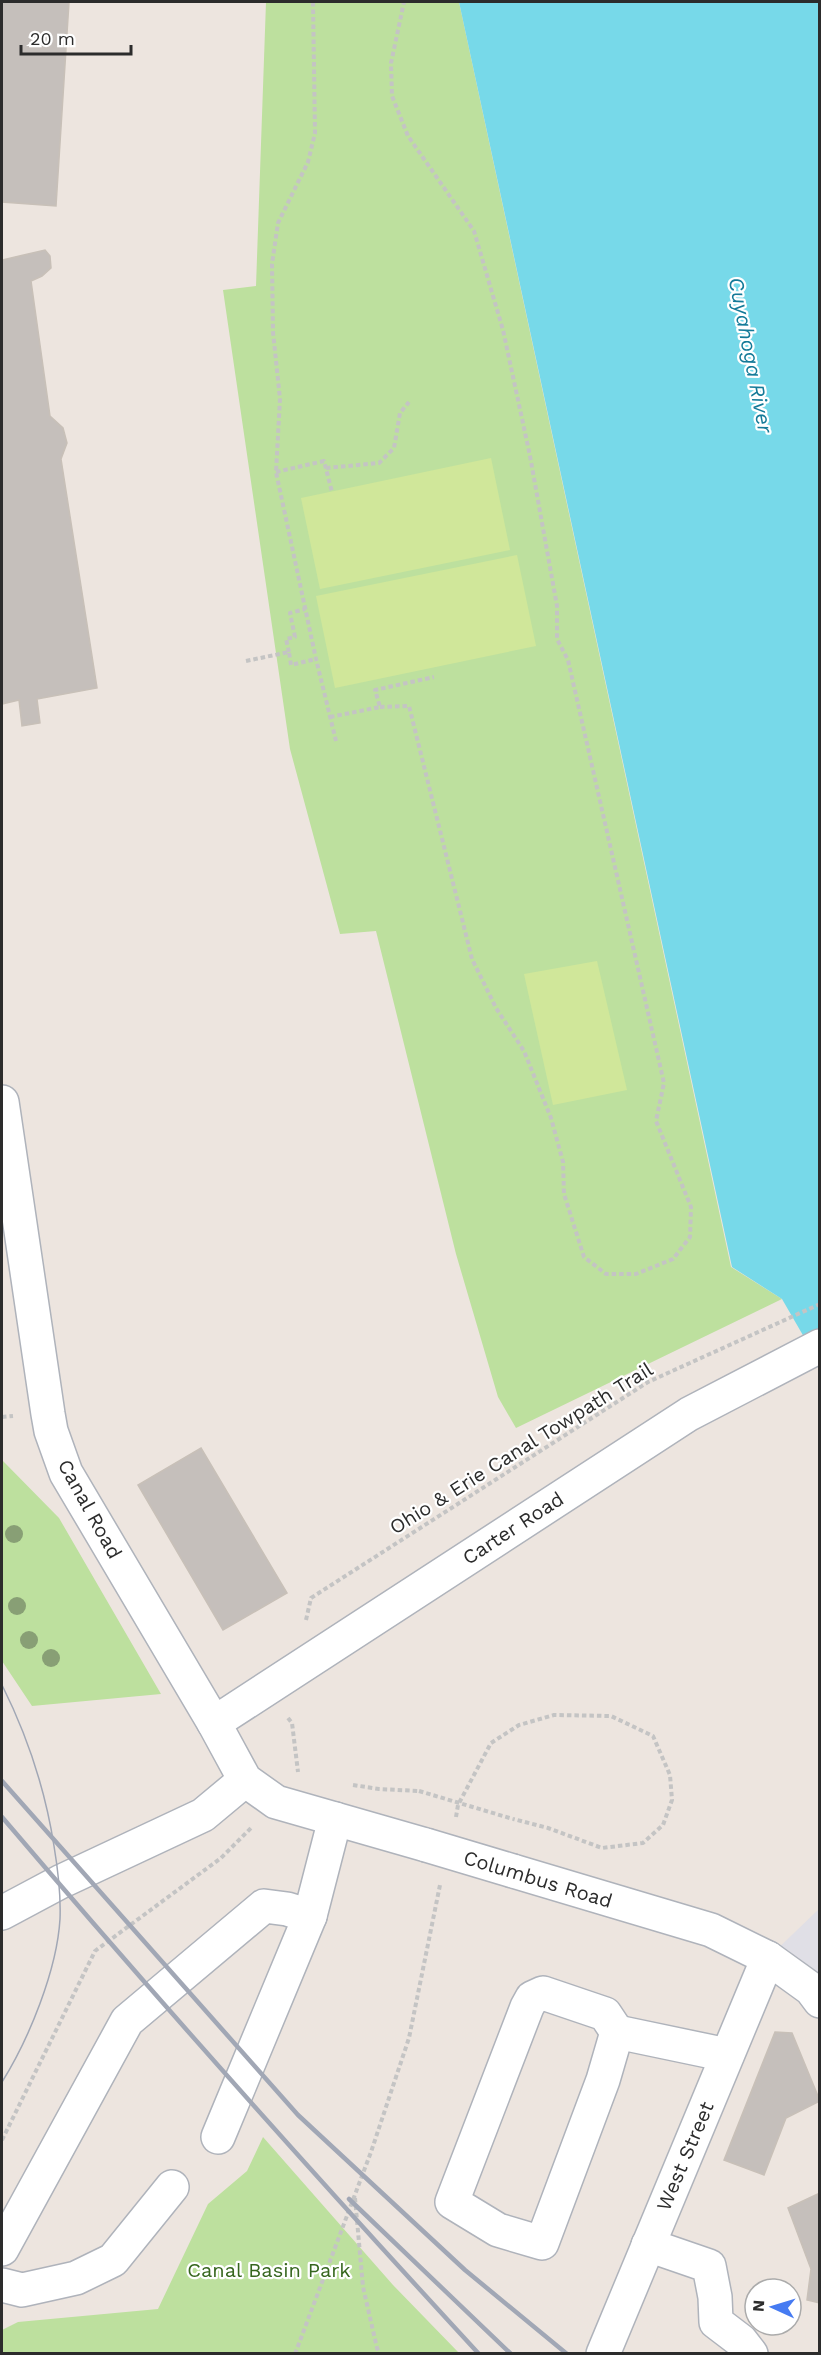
<svg xmlns="http://www.w3.org/2000/svg" width="821" height="2355" font-family="'Work Sans',sans-serif">
<style>
.industrial{fill:#e0dfe6}
.green{fill:#bde09e}
.pitch{fill:#d0e79a}
.water{fill:#77d9e9}
.building{fill:#c5bfbb;stroke:#c8c0b8;stroke-width:1.5}
.lines{fill:none;stroke-linecap:round;stroke-linejoin:round}
.minor-casing{stroke:#afb3bb;stroke-width:36}
.path{stroke:#c4c4c4;stroke-width:4;stroke-dasharray:4.5 3;stroke-linecap:butt}
.minor{stroke:#fff;stroke-width:33}
.tram{stroke:#a1a7b5;stroke-width:1.5}
.rail{stroke:#a1a7b5;stroke-width:4.5}
.minor-bridge-casing{stroke:#afb3bb;stroke-width:36;stroke-linecap:butt}
.path-bridge{stroke:#c4c4c4;stroke-width:4;stroke-dasharray:4.5 3;stroke-linecap:butt}
.minor-bridge{stroke:#fff;stroke-width:33}
.tree{fill:#889f75}
.labels{text-anchor:middle;dominant-baseline:central;stroke-width:4.5;stroke-linejoin:round;paint-order:stroke}
.street-label{font-size:20px;fill:#2c2c2c;stroke:#fff}
.park-label{font-size:20px;fill:#36661e;stroke:#fff}
.water-label{font-size:21px;font-style:italic;fill:#147a98;stroke:#fff}
</style>
<rect width="100%" height="100%" fill="#ede5df"/>
<polygon class="industrial" points="819,1909 819,2001 768,1958"/>
<g class="green">
<polygon points="266,2 459,2 731,1267 782,1299 516,1428 498,1397 456,1254 376,931 340,934 290,749 223,290 256,286"/>
<polygon points="2,1443 3,1461 59,1518 161,1694 32,1706 2,1661"/>
<polygon points="263,2137 393,2285 459,2353 2,2353 2,2330 18,2322 158,2309 208,2204 247,2171"/>
</g>
<g class="pitch">
<polygon points="491,458 510,550 320,589 301,498"/>
<polygon points="517,555 536,646 335,688 316,596"/>
<polygon points="597,961 627,1090 553,1105 524,974"/>
</g>
<polygon class="water" points="459,2 819,2 819,1363 782,1299 732,1267"/>
<g class="building">
<polygon points="2,2 69,2 56,206 2,202"/>
<polygon points="45,250 50,256 51,268 42,276 31,281 50,416 63,428 67,443 61,459 97,688 37,699 40,723 22,726 19,700 2,704 2,260"/>
<polygon points="201,1448 287,1593 223,1630 138,1485"/>
<polygon points="775,2032 792,2033 820,2101 786,2118 764,2175 724,2160"/>
<polygon points="820,2193 820,2303 807,2300 811,2269 788,2208"/>
</g>
<g class="lines">
<g class="minor-casing">
<g id="minor">
<polyline points="2,1102 48,1414 51,1431 66,1473 214,1723 245,1780 276,1802 426,1845"/>
<polyline points="214,1723 689,1414 820,1346"/>
<polyline points="513,1871 711,1930 768,1958 811,1989 820,2001"/>
<polyline points="2,1913 60,1882 203,1815 245,1780"/>
<polygon points="543,1993 605,2014 617,2032 603,2080 542,2243 498,2230 452,2202 527,2007 532,1998"/>
<polyline points="617,2032 727,2055"/>
<polyline points="218,2137 310,1916 335,1819"/>
<polyline points="648,2245 709,2266 715,2297 716,2322 741,2341 751,2354"/>
<polyline points="2,2249 127,2021 264,1906 287,1909 310,1916"/>
<polyline points="2,2285 22,2290 76,2278 113,2260 172,2187"/>
<polyline points="603,2354 768,1958"/>
</g>
</g>
<g class="path">
<polyline points="313,2 315,133 308,162 278,223 272,264 273,332 280,399 276,472 316,659 336,741"/>
<polyline points="326,468 379,463 394,448 400,413 409,402"/>
<polyline points="276,472 324,461 332,492"/>
<polyline points="289,652 286,639 295,637 290,613 305,609"/>
<polyline points="246,661 289,652 291,665 316,659"/>
<polyline points="380,707 409,706 472,959 496,1008 524,1051 551,1118 563,1162 564,1194 584,1257 606,1274 636,1274 673,1259 690,1237 691,1207 656,1121 664,1083 568,660 557,639 557,606 530,456 503,330 474,231 408,136 392,96 391,63 404,2"/>
<polyline points="330,717 380,707 375,690 434,677"/>
<polyline points="2,1417 13,1416"/>
<polyline points="306,1620 311,1598 648,1382 820,1304"/>
<polyline points="288,1718 292,1723 298,1772"/>
<polyline points="353,1785 379,1789 419,1791"/>
<polyline points="456,1817 458,1805 491,1743 519,1725 554,1715 611,1716 653,1736 670,1775 672,1800 663,1825 643,1843 602,1848 548,1828 513,1819"/>
<polyline points="2,2140 95,1951 221,1858 251,1828"/>
<polyline points="355,2198 363,2287 377,2348 380,2354"/>
<polyline points="295,2354 371,2152 409,2038 440,1885"/>
</g>
<use href="#minor" class="minor"/>
<path class="tram" d="M2,1685C28,1737 45,1788 54,1846C58,1870 61,1894 60,1919C57,1970 29,2039 2,2082"/>
<g class="rail">
<polyline points="2,1781 298,2115 465,2270 567,2354"/>
<path d="M2,1817C157,1999 317,2178 479,2354"/>
<polyline points="349,2199 511,2354"/>
</g>
<g class="minor-bridge-casing">
<polyline id="minor-bridge" points="426,1845 513,1871"/>
</g>
<polyline class="path-bridge" points="419,1791 513,1819"/>
<use href="#minor-bridge" class="minor-bridge"/>
</g>
<g class="tree">
<circle cx="14" cy="1534" r="9"/>
<circle cx="17" cy="1606" r="9"/>
<circle cx="29" cy="1640" r="9"/>
<circle cx="51" cy="1658" r="9"/>
</g>
<g class="labels">
<g class="street-label">
<text transform="translate(521 1448) rotate(-32)">Ohio &amp; Erie Canal Towpath Trail</text>
<text transform="translate(90 1509) rotate(61)">Canal Road</text>
<text transform="translate(513 1528) rotate(-33)">Carter Road</text>
<text transform="translate(538 1879) rotate(17)">Columbus Road</text>
<text transform="translate(685 2156) rotate(-67)">West Street</text>
</g>
<g class="park-label">
<text x="269" y="2270">Canal Basin Park</text>
</g>
<g class="water-label">
<text transform="translate(751 355) rotate(79)">Cuyahoga River</text>
</g>
</g>
<rect width="821" height="2355" fill="none" stroke="#2c2c2c" stroke-width="6"/>
<g transform="translate(773 2307) rotate(274)"><circle r="28" fill="#ffffff" stroke="#ababab" stroke-width="1.5"/>
<path d="M0-4.5L10 22L0 15L-10 22Z" fill="#467bf2"/>
<text y="-9" font-size="16" font-weight="bold" text-anchor="middle" fill="#2c2c2c">N</text>
</g>
<path d="M21 45v9h110v-9" fill="none" stroke="#2c2c2c" stroke-width="3"/>
<text x="30" y="45" font-size="18" fill="#2c2c2c" stroke="#ffffff" stroke-width="4.5" paint-order="stroke">20 m</text>
</svg>
